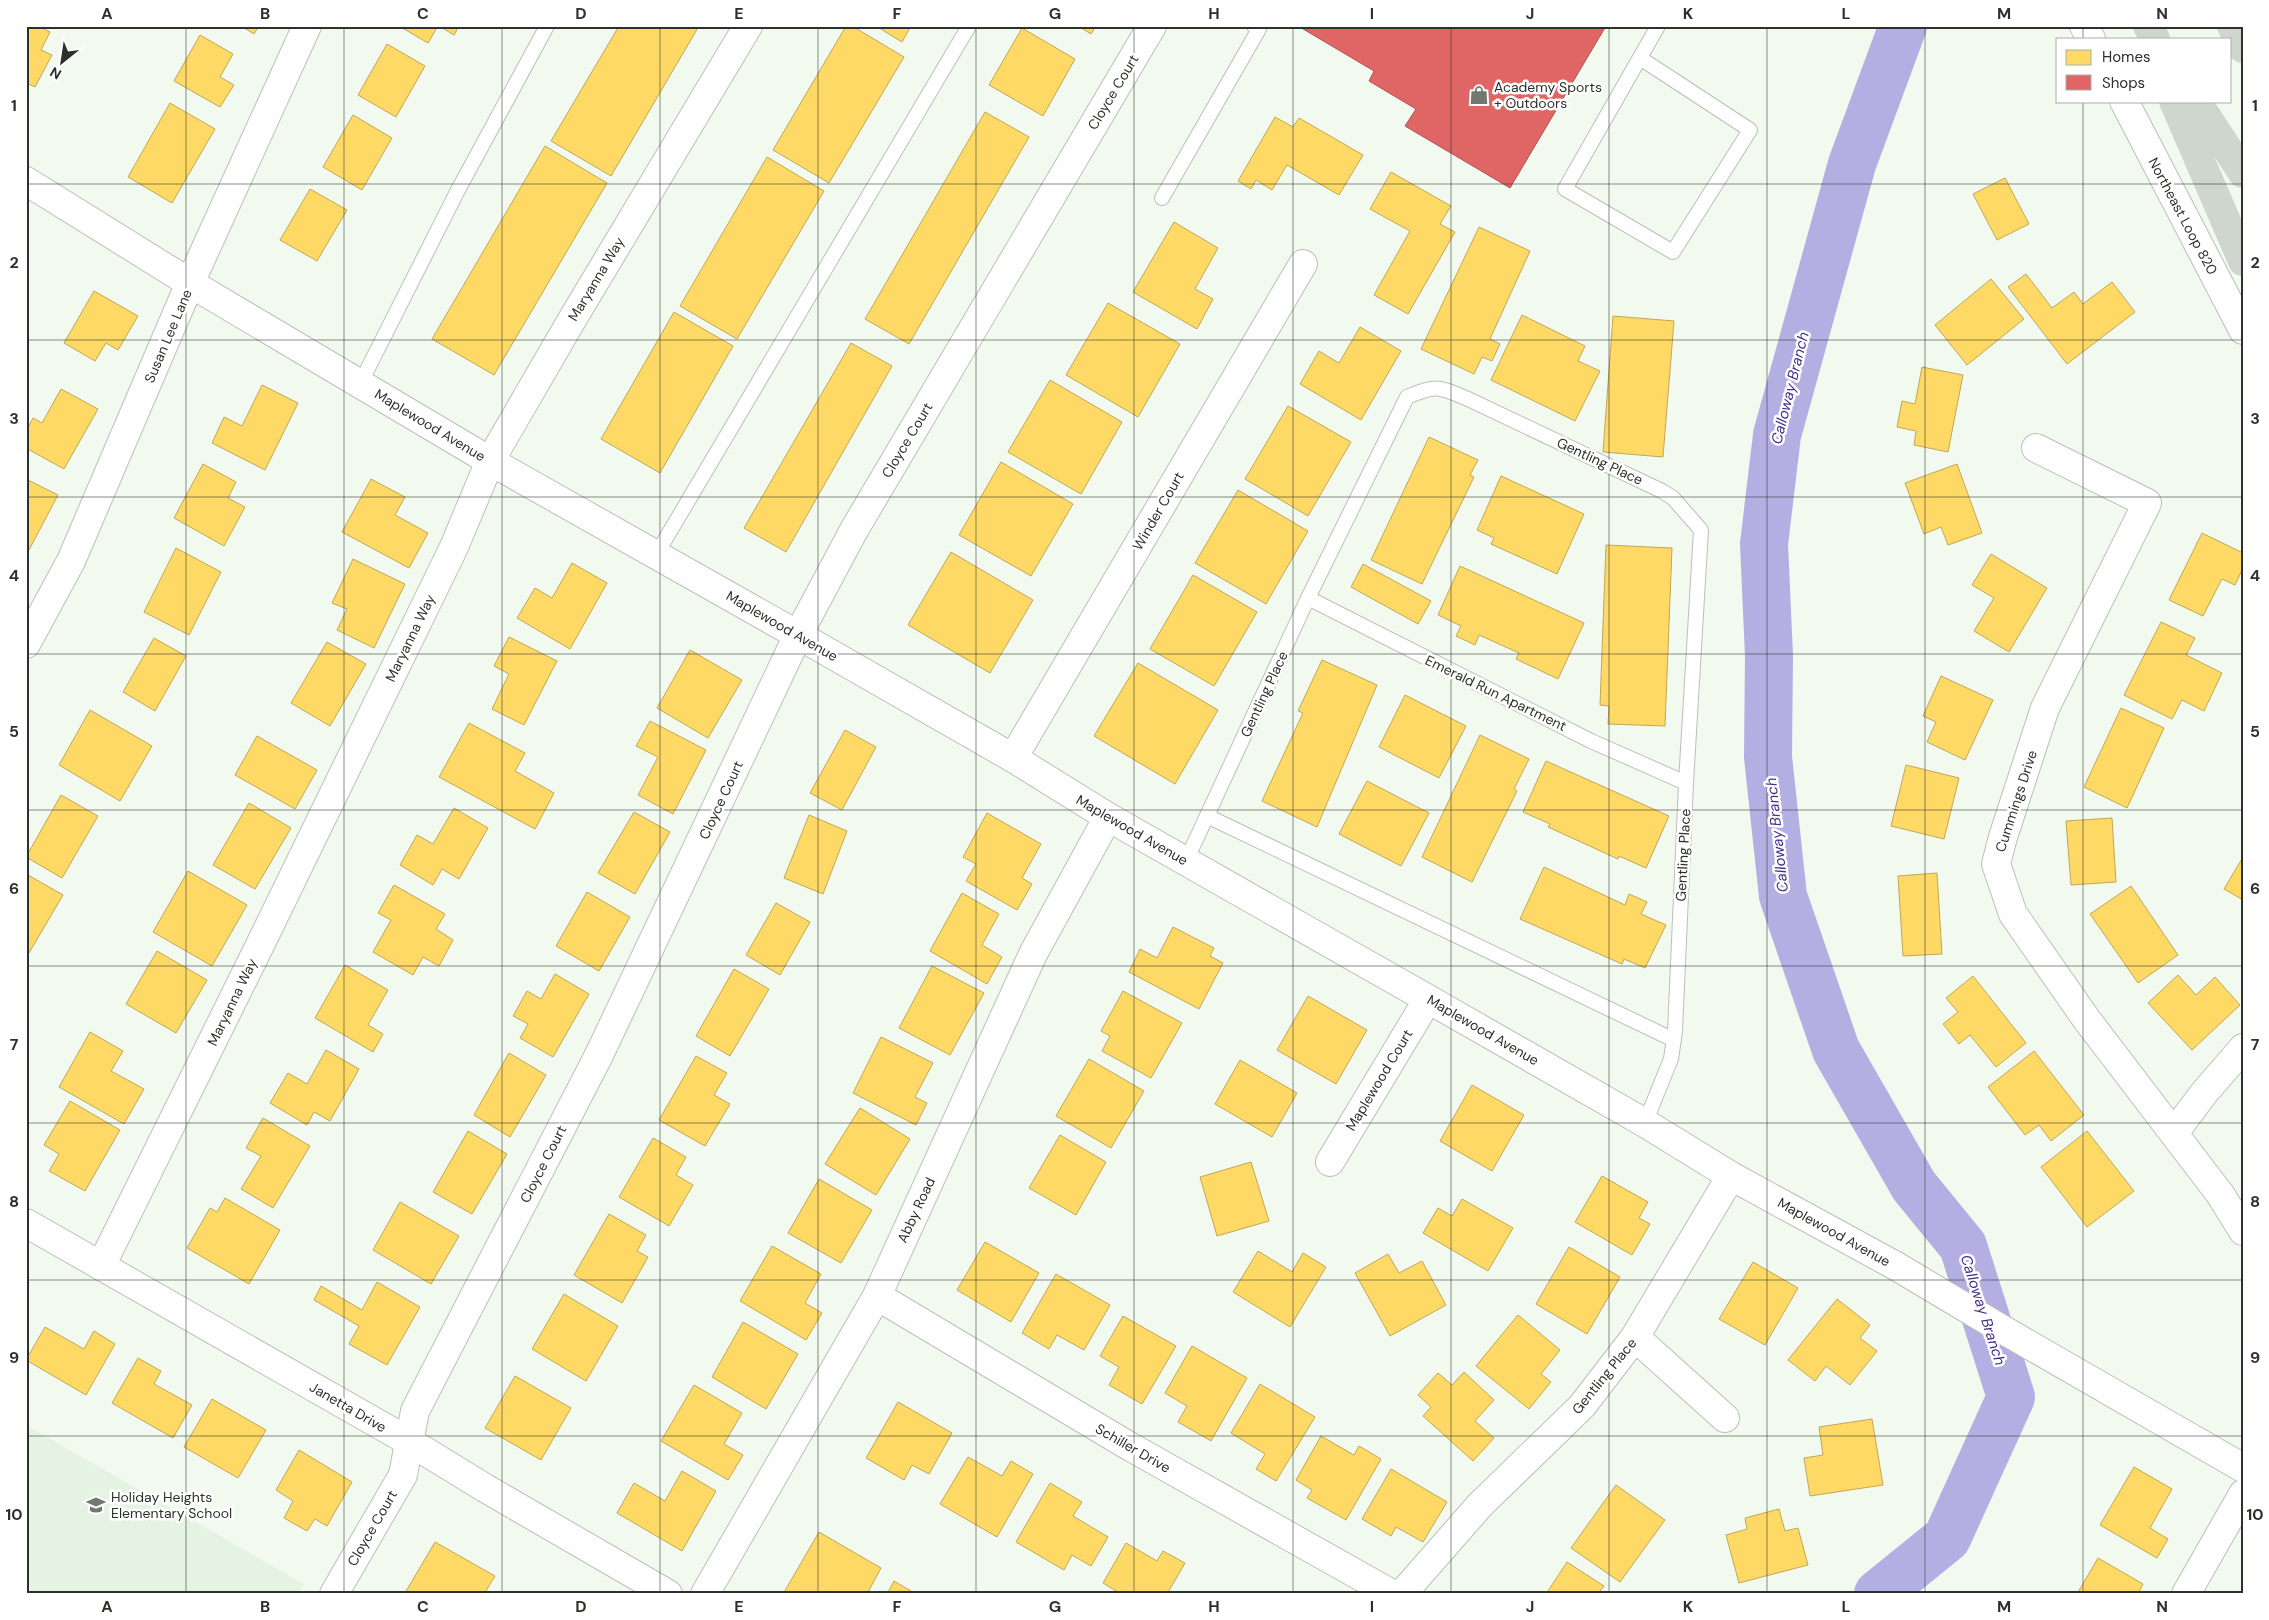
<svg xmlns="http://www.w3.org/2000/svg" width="2269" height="1620" font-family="'DM Sans',sans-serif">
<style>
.built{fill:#e5f3e2}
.homes{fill:#ffd966;stroke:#c0a754}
.shops{fill:#e06666;stroke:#aa5654}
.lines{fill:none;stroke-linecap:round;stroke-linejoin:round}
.river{stroke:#b3afe2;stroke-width:48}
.lane-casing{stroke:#bac0b9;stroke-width:16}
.street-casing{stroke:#bac0b9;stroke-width:30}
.secondary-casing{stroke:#bac0b9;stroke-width:30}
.highway-casing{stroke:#d0d4cf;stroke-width:30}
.lane{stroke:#fdfefd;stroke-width:14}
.street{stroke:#fdfefd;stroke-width:28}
.secondary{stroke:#fdfefd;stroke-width:28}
.highway{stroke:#cfd6cd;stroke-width:28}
.grid{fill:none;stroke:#2d312b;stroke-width:1;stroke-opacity:0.55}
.labels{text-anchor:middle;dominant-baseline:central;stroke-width:5;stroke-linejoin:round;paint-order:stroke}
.poi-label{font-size:14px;fill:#2d312b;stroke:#fff;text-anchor:start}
.street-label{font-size:14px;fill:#2d312b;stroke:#fff}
.water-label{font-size:15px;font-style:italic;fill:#432f88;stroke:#fff}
.neatline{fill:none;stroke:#2d312b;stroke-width:2}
.grid-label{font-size:16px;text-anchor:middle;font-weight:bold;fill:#2d312b}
</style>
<rect width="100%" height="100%" fill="#f2faf0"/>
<polygon class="built" points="26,1425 304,1584 299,1594 26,1594"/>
<g class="homes">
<polygon points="26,26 38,26 50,32 41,50 52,55 35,87 26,83"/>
<polygon points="241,26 259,26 254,34"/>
<polygon points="399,26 438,26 428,43"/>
<polygon points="439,26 459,26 454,35"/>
<polygon points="619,26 699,26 611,176 551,141"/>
<polygon points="846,26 852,26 904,57 829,183 773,150"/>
<polygon points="876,26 911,26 902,42"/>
<polygon points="1078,26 1096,26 1091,34"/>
<polygon points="1022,28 1075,59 1043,116 989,85"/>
<polygon points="200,35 233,54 220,77 234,85 220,107 174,81"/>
<polygon points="387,44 425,66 396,117 358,95"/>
<polygon points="170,103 215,129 172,203 128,177"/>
<polygon points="985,112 1029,137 909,344 865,319"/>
<polygon points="353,115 392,138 362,190 323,167"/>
<polygon points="1275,117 1293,127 1299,118 1363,155 1339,195 1287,165 1272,190 1256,180 1251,189 1238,181"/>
<polygon points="545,146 607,183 494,375 432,339"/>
<polygon points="767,157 824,191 737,339 680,306"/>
<polygon points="1391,172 1451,206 1440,224 1455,232 1408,314 1374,295 1410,231 1370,209"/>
<polygon points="2005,178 2029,224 1997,240 1973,194"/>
<polygon points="310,189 347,210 317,261 280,240"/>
<polygon points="1174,222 1218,248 1195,289 1213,299 1197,329 1133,292"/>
<polygon points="1479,227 1530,251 1490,339 1500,344 1492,361 1482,357 1474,374 1421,349"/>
<polygon points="2026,274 2052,308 2074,292 2083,304 2112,282 2135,312 2067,364 2008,287"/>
<polygon points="1991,279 2024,319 1967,365 1935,325"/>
<polygon points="94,291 138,316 118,350 106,343 95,361 64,343"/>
<polygon points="1108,303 1180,344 1138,417 1066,375"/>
<polygon points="674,312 733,346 660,473 601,439"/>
<polygon points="1522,315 1585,346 1578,361 1600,371 1575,421 1491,380"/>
<polygon points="1613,316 1674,321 1663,457 1603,452"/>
<polygon points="1360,327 1401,351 1361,420 1300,384 1319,351 1339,363"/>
<polygon points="851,343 892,366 786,552 744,528"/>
<polygon points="1922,367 1963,375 1948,452 1914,445 1916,431 1897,427 1902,401 1915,404"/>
<polygon points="1050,380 1122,422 1081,494 1008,452"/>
<polygon points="262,385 298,403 265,470 212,443 224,417 242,426"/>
<polygon points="61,389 98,409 64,469 26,448 26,431 33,418 42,423"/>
<polygon points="1288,406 1351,442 1308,516 1245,479"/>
<polygon points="1429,437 1478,460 1470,475 1474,477 1422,584 1371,560"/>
<polygon points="1001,462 1073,504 1031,576 959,535"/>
<polygon points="203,464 236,482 228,498 245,507 224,546 174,518"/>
<polygon points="1957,464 1982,533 1948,545 1941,527 1924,534 1905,483"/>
<polygon points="1501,476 1584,514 1557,574 1491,544 1494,538 1477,530"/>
<polygon points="26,479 58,495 29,550 26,549"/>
<polygon points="371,479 405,497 395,515 428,533 409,568 342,532"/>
<polygon points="1238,490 1308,531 1266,604 1195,563"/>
<polygon points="2202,533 2243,553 2243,568 2235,585 2222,579 2203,616 2169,600"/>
<polygon points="1606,545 1672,548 1665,726 1608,724 1609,706 1600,705"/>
<polygon points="176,548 221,572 189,635 144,612"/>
<polygon points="951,552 1033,600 990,673 908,625"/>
<polygon points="1991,554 2047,588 2009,652 1974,631 1994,598 1972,585"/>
<polygon points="353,559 405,584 374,648 337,630 347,609 332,603"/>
<polygon points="572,563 607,583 570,649 517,618 535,588 552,598"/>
<polygon points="1363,564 1431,601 1418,624 1351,587"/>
<polygon points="1460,566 1584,623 1558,679 1516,659 1519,653 1479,635 1475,645 1456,636 1461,626 1438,615"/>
<polygon points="1193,575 1257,612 1214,686 1150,649"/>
<polygon points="2161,622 2195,638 2186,655 2222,673 2204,711 2182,700 2172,719 2124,695"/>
<polygon points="509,637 557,661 524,725 492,709 509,674 494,666"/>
<polygon points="154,638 186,656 155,711 123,692"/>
<polygon points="327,642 366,664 330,726 291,703"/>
<polygon points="690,650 742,680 708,738 657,708"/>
<polygon points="1322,660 1377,685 1317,827 1262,801 1303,713 1298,711"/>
<polygon points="1138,663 1218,710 1175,784 1094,736"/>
<polygon points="1941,676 1993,700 1965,760 1927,742 1936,722 1923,716"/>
<polygon points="1405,695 1466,726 1439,778 1379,747"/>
<polygon points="2121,708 2164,728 2127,808 2084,787"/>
<polygon points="90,710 152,746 120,801 59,765"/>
<polygon points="650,721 706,750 673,814 638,795 658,757 636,746"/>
<polygon points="469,723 525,753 515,771 554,793 535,829 439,777"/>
<polygon points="845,730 876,747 842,810 810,793"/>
<polygon points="1480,735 1529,759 1514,789 1517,791 1472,882 1422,857"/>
<polygon points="257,736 317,770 295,809 235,775"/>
<polygon points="1546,761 1669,816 1646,868 1619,856 1618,859 1548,827 1550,824 1523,812"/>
<polygon points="1906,765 1959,778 1944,839 1891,826"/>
<polygon points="1367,781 1429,813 1401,866 1339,834"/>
<polygon points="61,795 98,816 62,878 26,857"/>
<polygon points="249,803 291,828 255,889 213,865"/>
<polygon points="454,808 488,828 459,879 442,869 433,885 400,865 417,835 433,844"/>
<polygon points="634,812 670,832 635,894 598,873"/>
<polygon points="987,813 1041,844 1022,878 1032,884 1017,910 966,881 976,864 963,857"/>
<polygon points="809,815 847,831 823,894 784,878"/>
<polygon points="2112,818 2116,882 2071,885 2066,821"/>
<polygon points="2243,857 2243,900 2224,889"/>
<polygon points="1544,867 1625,905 1629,894 1647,902 1641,914 1666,925 1645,968 1624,959 1622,964 1520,919"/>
<polygon points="188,871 247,905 212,966 153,932"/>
<polygon points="1937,873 1942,954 1903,956 1898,876"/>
<polygon points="28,875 63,895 29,953 26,951"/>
<polygon points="394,885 445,914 436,929 453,940 439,966 423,957 413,975 373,952 391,920 378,913"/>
<polygon points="2131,886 2178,955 2138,983 2090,914"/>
<polygon points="587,892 630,917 599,971 556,946"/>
<polygon points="962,893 999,914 982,945 1002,957 987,984 930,951"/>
<polygon points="776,903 810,922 780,975 746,955"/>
<polygon points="1173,927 1214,948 1210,956 1223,963 1199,1009 1129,972 1140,949 1157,958"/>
<polygon points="157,951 207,980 176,1033 126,1004"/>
<polygon points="345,965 388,990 368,1025 383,1034 373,1052 315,1018"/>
<polygon points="932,966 984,993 950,1055 899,1028"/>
<polygon points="734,969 769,989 730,1056 696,1036"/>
<polygon points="555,974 589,994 553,1057 520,1038 528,1024 513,1016 527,991 541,999"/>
<polygon points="2178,975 2196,995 2215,977 2240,1005 2192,1050 2148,1003"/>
<polygon points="1973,976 2026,1043 1996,1067 1970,1035 1959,1044 1943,1024 1958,1012 1946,998"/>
<polygon points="1123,991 1182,1023 1151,1078 1102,1051 1110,1036 1101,1031"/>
<polygon points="1308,996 1367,1030 1336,1084 1277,1050"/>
<polygon points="90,1032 123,1051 111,1071 144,1089 124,1124 59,1087"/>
<polygon points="881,1037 933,1063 915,1097 927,1103 916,1125 853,1093"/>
<polygon points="326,1050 359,1069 330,1121 314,1112 307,1125 270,1103 288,1073 307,1084"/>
<polygon points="2034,1051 2084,1115 2051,1141 2039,1125 2025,1135 1988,1087"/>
<polygon points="509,1053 546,1075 510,1137 474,1115"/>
<polygon points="696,1056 727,1073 714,1095 730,1104 705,1146 659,1120"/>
<polygon points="1089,1059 1144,1091 1111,1148 1056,1116"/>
<polygon points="1240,1060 1297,1093 1272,1137 1215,1104"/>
<polygon points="1472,1085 1524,1115 1492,1171 1440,1141"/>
<polygon points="70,1101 120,1130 85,1191 49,1171 59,1154 44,1145"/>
<polygon points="860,1108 910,1139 876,1195 825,1164"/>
<polygon points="263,1118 310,1146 273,1208 241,1189 261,1156 246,1148"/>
<polygon points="468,1131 507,1154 472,1214 433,1192"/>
<polygon points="2087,1131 2134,1191 2087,1227 2041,1167"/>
<polygon points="1060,1135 1106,1162 1076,1215 1029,1188"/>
<polygon points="653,1138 686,1157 676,1175 693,1185 669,1226 619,1197"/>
<polygon points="1251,1162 1269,1221 1217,1236 1200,1177"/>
<polygon points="1602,1176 1648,1202 1639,1218 1650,1224 1632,1255 1575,1222"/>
<polygon points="819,1179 872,1210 841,1263 788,1233"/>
<polygon points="225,1198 280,1230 249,1284 187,1248 210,1208 217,1212"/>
<polygon points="1462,1199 1513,1228 1488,1271 1423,1233 1438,1208 1452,1216"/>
<polygon points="400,1202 459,1236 431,1284 373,1250"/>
<polygon points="609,1214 646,1235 637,1251 648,1257 622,1303 574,1275"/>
<polygon points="985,1242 1039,1273 1011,1322 957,1290"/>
<polygon points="772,1246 821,1274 805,1303 822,1313 806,1340 740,1301"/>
<polygon points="1569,1247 1620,1277 1587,1334 1536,1304"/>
<polygon points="1258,1251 1292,1272 1303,1253 1326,1267 1290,1327 1233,1292"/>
<polygon points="1388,1254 1399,1273 1422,1261 1446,1305 1390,1336 1355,1273"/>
<polygon points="1753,1262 1798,1288 1765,1345 1719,1319"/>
<polygon points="1056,1274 1110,1305 1084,1350 1057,1335 1049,1349 1022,1333"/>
<polygon points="377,1282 420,1307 387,1365 349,1344 359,1326 314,1300 321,1286 362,1310"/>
<polygon points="564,1294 618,1326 586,1381 532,1349"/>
<polygon points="1837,1299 1870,1325 1860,1338 1877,1351 1850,1385 1826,1366 1815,1381 1788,1360"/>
<polygon points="1518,1315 1560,1350 1541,1374 1551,1382 1529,1409 1476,1366"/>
<polygon points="1123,1316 1176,1346 1142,1404 1109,1385 1119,1367 1100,1356"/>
<polygon points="743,1322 798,1354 766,1409 712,1377"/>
<polygon points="45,1327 84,1349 94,1331 115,1344 86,1395 26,1360"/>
<polygon points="1192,1346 1247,1378 1211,1441 1178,1422 1187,1406 1165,1393"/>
<polygon points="138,1358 161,1371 154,1384 192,1405 173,1438 112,1403"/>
<polygon points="1464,1372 1494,1400 1475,1421 1494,1438 1473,1461 1423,1416 1431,1407 1418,1395 1438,1373 1452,1385"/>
<polygon points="515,1376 571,1408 541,1460 485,1428"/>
<polygon points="1260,1384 1315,1417 1276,1481 1256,1469 1265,1454 1231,1433"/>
<polygon points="694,1385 742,1413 724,1444 743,1455 728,1480 661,1441"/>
<polygon points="212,1399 266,1430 238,1478 184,1447"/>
<polygon points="898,1402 952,1433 929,1474 912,1465 904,1480 866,1458"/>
<polygon points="1872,1419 1883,1485 1810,1496 1804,1458 1823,1455 1819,1427"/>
<polygon points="1321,1436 1354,1455 1359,1446 1381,1459 1346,1520 1307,1498 1312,1490 1296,1480"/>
<polygon points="299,1450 352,1482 327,1526 315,1519 307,1531 284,1518 293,1501 276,1490"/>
<polygon points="968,1457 1002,1476 1011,1461 1033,1474 997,1537 940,1504"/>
<polygon points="2134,1467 2172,1489 2150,1528 2168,1539 2157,1558 2100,1525"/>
<polygon points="1391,1469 1447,1502 1423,1542 1396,1527 1391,1536 1362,1519"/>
<polygon points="682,1471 716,1491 682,1551 617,1513 634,1483 665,1501"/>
<polygon points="1050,1483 1082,1502 1073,1516 1108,1537 1091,1566 1072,1555 1064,1570 1016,1542"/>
<polygon points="1616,1485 1665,1520 1620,1582 1571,1548"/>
<polygon points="1779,1509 1785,1531 1798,1528 1808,1565 1739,1583 1726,1535 1747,1529 1745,1518"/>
<polygon points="819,1532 881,1568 867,1594 783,1594"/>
<polygon points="435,1542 495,1576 484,1594 405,1593"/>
<polygon points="1126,1543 1157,1561 1163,1551 1185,1563 1167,1594 1121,1594 1103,1583"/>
<polygon points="2098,1558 2143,1584 2138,1594 2077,1594"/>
<polygon points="1567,1562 1604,1586 1598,1594 1546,1594"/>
<polygon points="894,1581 916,1594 887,1594"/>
</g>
<polygon class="shops" points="1298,26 1606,26 1510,188 1405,126 1416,109 1369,81 1374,71"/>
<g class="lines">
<polyline class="river" points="1878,1594 1947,1538 2011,1397 1963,1246 1914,1186 1836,1050 1783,896 1768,757 1769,656 1764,544 1777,435 1852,164 1903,26"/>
<g class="lane-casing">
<g id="lane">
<polyline points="1640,58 1750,130 1673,252 1565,189 1658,26"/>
<polyline points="1162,198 1259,29 1254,26"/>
<polyline points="360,384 458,190 547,26"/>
<polyline points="656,555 969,26"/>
<polyline points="1308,598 1591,741 1686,783"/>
<polyline points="1207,816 1674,1040"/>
<path d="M1186,861L1308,598L1407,397C1437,384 1439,387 1468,399L1662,491L1673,498L1701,530L1686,783L1675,1031L1671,1059L1645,1123"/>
</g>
</g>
<g class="street-casing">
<g id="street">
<polyline points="2036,448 2147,503 2045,708 2003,837 1996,864 2013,914 2087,1020 2220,1194 2243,1231"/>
<polyline points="26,644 71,561 190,283 307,26"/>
<polyline points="1013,758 1303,264"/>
<polyline points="2174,1133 2204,1093 2243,1048"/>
<polyline points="1330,1162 1428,999"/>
<polyline points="26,1223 410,1442 485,1488 668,1594"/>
<polyline points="101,1266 260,945 454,547 490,461 573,318 748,26"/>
<polyline points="877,1296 1129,1446 1392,1594"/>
<polyline points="1635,1337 1725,1418"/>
<polyline points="334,1594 403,1475 415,1411 599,1055 798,635 854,530 1152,26"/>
<polyline points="705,1594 877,1296 1033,954 1108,817"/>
<polyline points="1402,1594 1480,1505 1582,1406 1635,1337 1731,1176"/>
<polyline points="2186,1594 2243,1494"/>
</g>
</g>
<g class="secondary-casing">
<g id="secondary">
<polyline points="2084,26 2091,39"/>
<polyline points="2124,101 2243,330"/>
<polyline points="26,181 190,283 490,461 798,635 1013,758 1108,817 1428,999 1645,1123 1731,1176 1896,1266 2000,1328 2243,1468"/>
</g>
</g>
<g class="highway-casing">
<g id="highway">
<polyline points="2148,26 2155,39"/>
<polyline points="2232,26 2243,48"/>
<polyline points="2174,101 2243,261"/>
<polyline points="2196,101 2243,173"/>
</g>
</g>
<use href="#lane" class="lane"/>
<use href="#street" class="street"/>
<use href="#secondary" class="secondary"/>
<use href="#highway" class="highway"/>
</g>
<path class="grid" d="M186,26V1594M344,26V1594M502,26V1594M660,26V1594M818,26V1594M976,26V1594M1134,26V1594M1293,26V1594M1451,26V1594M1609,26V1594M1767,26V1594M1925,26V1594M2083,26V39M2083,101V1594M26,184H2243M26,340H2243M26,497H2243M26,654H2243M26,810H2243M26,966H2243M26,1123H2243M26,1280H2243M26,1436H2243"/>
<defs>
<g id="shop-bare" transform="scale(1.5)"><path d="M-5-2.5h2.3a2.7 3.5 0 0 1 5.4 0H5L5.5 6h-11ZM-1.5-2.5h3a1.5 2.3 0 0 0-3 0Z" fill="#727770" stroke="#fff" stroke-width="2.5" paint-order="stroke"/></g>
<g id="school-bare" transform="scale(1.5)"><path d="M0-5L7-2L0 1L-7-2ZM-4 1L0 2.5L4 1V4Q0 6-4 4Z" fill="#727770" stroke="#fff" stroke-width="2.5" paint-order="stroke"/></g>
</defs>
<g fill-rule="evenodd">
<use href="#shop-bare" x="1479" y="95"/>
<use href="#school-bare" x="96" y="1505"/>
</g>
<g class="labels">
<g class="poi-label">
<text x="1494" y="87">Academy Sports<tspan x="1494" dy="16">+ Outdoors</tspan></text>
<text x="111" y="1497">Holiday Heights<tspan x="111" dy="16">Elementary School</tspan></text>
</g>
<g class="street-label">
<text transform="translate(1113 92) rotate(-59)">Cloyce Court</text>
<text transform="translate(2183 216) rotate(62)">Northeast Loop 820</text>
<text transform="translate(596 279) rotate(-59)">Maryanna Way</text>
<text transform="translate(168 336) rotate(-67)">Susan Lee Lane</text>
<text transform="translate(430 425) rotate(31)">Maplewood Avenue</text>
<text transform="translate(907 440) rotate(-59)">Cloyce Court</text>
<text transform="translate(1600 461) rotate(25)">Gentling Place</text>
<text transform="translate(1158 511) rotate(-60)">Winder Court</text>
<text transform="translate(782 626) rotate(30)">Maplewood Avenue</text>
<text transform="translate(410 638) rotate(-64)">Maryanna Way</text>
<text transform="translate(1496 693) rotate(26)">Emerald Run Apartment</text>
<text transform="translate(1264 694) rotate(-65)">Gentling Place</text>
<text transform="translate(721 800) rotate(-65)">Cloyce Court</text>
<text transform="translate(2016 801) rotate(-72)">Cummings Drive</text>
<text transform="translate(1132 830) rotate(30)">Maplewood Avenue</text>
<text transform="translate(1683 855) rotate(-87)">Gentling Place</text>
<text transform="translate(232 1002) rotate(-64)">Maryanna Way</text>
<text transform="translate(1483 1030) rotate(30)">Maplewood Avenue</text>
<text transform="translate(1379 1080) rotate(-59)">Maplewood Court</text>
<text transform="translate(543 1164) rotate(-63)">Cloyce Court</text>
<text transform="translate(916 1210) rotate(-65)">Abby Road</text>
<text transform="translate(1834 1232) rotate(29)">Maplewood Avenue</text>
<text transform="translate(1604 1376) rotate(-51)">Gentling Place</text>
<text transform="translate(348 1407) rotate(30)">Janetta Drive</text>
<text transform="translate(1133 1448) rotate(30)">Schiller Drive</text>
<text transform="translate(372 1528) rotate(-60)">Cloyce Court</text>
</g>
<g class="water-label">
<text transform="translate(1790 388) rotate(-76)">Calloway Branch</text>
<text transform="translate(1777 835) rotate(-96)">Calloway Branch</text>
<text transform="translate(1983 1310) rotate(72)">Calloway Branch</text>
</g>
</g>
<rect width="2269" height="1620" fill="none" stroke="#ffffff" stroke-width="55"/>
<rect x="2056" y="38" width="175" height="65" fill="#ffffff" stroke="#abadaa"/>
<rect x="2066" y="50" width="25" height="15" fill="#ffd966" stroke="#abadaa"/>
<text x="2102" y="62" font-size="15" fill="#2d312b">Homes</text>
<rect x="2066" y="75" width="25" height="15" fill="#e06666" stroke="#abadaa"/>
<text x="2102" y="88" font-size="15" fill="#2d312b">Shops</text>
<g transform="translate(62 62) rotate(210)" stroke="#ffffff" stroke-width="4" paint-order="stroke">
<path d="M0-4L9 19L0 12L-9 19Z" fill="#2d312b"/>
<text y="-8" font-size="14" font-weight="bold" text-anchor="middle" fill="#2d312b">N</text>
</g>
<rect x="28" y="28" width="2214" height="1564" class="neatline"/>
<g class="grid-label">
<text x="107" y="19">A</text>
<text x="265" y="19">B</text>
<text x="423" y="19">C</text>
<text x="581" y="19">D</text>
<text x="739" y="19">E</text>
<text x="897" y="19">F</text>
<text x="1055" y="19">G</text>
<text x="1214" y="19">H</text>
<text x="1372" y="19">I</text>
<text x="1530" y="19">J</text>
<text x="1688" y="19">K</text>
<text x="1846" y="19">L</text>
<text x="2004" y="19">M</text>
<text x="2162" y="19">N</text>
<text x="14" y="111">1</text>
<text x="2255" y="111">1</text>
<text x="14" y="268">2</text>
<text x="2255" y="268">2</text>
<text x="14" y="424">3</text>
<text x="2255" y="424">3</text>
<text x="14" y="581">4</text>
<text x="2255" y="581">4</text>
<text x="14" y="737">5</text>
<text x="2255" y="737">5</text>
<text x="14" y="894">6</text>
<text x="2255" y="894">6</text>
<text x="14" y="1050">7</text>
<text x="2255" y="1050">7</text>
<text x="14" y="1207">8</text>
<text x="2255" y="1207">8</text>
<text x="14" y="1363">9</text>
<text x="2255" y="1363">9</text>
<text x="14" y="1520">10</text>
<text x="2255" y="1520">10</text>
<text x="107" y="1612">A</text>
<text x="265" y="1612">B</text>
<text x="423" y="1612">C</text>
<text x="581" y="1612">D</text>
<text x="739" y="1612">E</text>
<text x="897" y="1612">F</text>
<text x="1055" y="1612">G</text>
<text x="1214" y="1612">H</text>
<text x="1372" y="1612">I</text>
<text x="1530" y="1612">J</text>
<text x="1688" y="1612">K</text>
<text x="1846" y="1612">L</text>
<text x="2004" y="1612">M</text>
<text x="2162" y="1612">N</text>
</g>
</svg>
